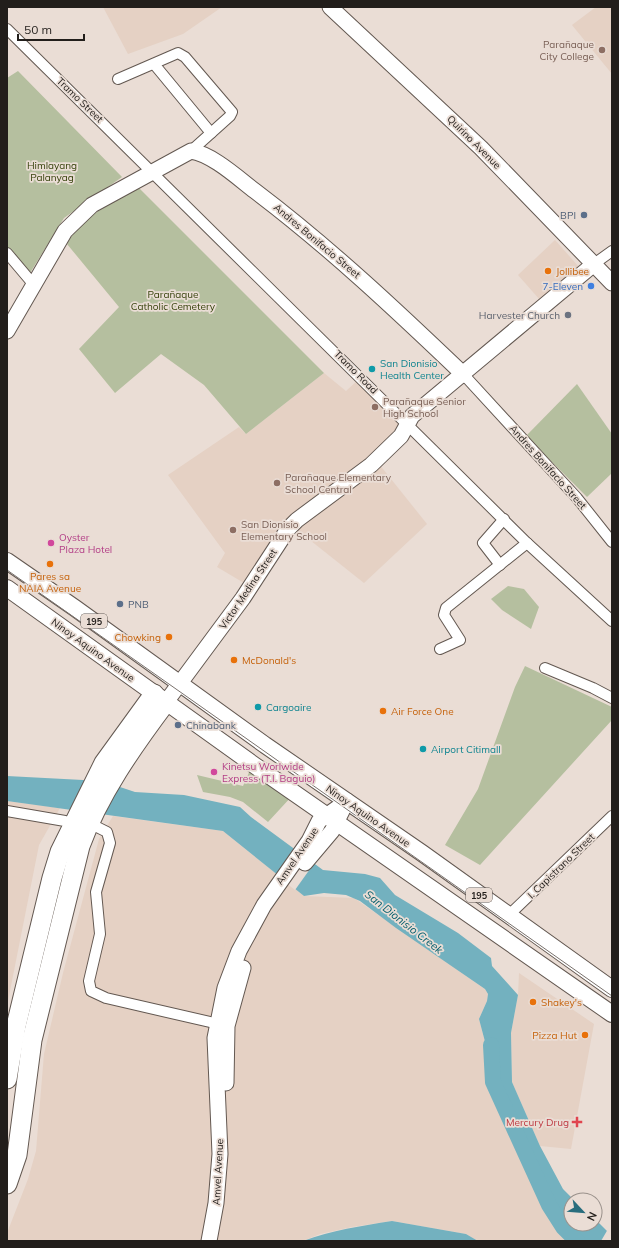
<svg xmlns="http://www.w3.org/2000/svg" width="619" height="1248" font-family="Mulish,sans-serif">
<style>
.built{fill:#e5d1c4}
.green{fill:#b5bf9f}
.water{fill:#73b1bf}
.pier{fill:#eaddd5}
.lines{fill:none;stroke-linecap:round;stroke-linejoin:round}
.river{stroke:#73b1bf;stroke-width:16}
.street-casing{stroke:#635851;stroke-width:12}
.secondary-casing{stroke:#635851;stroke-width:17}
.primary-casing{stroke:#635851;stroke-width:18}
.highway-casing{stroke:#635851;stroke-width:21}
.street{stroke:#fff;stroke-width:10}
.secondary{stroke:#fff;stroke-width:15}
.primary{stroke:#fff;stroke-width:16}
.highway{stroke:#fff;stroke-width:19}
.tram{stroke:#7a726d;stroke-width:1}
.education-dot{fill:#8d6e63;stroke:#eaddd5;stroke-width:1.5}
.service-dot{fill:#5c6f8a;stroke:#eaddd5;stroke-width:1.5}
.food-dot{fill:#e8710a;stroke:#eaddd5;stroke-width:1.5}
.shop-dot{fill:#3f7fe0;stroke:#eaddd5;stroke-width:1.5}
.worship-dot{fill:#6b7280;stroke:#eaddd5;stroke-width:1.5}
.culture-dot{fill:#0f9aa8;stroke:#eaddd5;stroke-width:1.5}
.hotel-dot{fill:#d1479c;stroke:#eaddd5;stroke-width:1.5}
.health-dot{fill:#e0444e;stroke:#eaddd5;stroke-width:1.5}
.labels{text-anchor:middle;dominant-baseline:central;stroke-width:3.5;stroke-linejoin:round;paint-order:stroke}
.shield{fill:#eaddd5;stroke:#5e5753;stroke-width:1}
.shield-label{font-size:9px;font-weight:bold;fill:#221e1b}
.education-label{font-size:10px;fill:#785e54;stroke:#eaddd5;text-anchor:start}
.street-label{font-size:10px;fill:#221e1b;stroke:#eaddd5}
.park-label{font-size:10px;fill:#344009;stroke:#eaddd5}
.service-label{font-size:10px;fill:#4e5e75;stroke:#eaddd5;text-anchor:start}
.food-label{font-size:10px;fill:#c56008;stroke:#eaddd5;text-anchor:start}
.shop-label{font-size:10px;fill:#366cbe;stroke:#eaddd5;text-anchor:end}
.worship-label{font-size:10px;fill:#5b616d;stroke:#eaddd5;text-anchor:end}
.culture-label{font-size:10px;fill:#0d838f;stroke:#eaddd5;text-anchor:start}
.hotel-label{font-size:10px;fill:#b23c85;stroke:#eaddd5;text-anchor:start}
.health-label{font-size:10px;fill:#be3a42;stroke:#eaddd5;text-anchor:end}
.water-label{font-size:11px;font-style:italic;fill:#005d6c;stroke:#eaddd5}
</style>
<rect width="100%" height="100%" fill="#eaddd5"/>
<g class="built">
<polygon points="103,7 222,7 183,34 128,54"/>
<polygon points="596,7 612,7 612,74 572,25"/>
<polygon points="555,240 579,267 540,300 518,275"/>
<polygon points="324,373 346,391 359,379 403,422 369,457 293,514 244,583 217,567 225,553 168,475 239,427 246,434"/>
<polygon points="379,464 427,524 364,583 296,529"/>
<polygon points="7,801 60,808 39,845 7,1006"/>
<polygon points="113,816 223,831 304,896 354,898 485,989 488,994 487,1001 479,1019 497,1087 543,1189 554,1217 568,1239 567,1241 478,1241 466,1234 392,1221 352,1227 320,1234 303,1241 7,1241 7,1233 28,1179 36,1151 44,1054 63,973 99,839"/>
<polygon points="519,973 594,1024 571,1149 540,1146 512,1082 511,1033 518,995"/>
</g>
<g class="green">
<polygon points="18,71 122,177 64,218 30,273 7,247 7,78"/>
<path d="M137,186L324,373L246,434L204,385L161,354L115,393L79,349L119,307L67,244C80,217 114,202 137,186Z"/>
<polygon points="577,384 612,434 612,473 587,497 526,436"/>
<polygon points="508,586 524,589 539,607 531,629 502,610 491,599"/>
<polygon points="525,666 612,707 612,720 480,865 445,845 478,789 515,687"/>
<polygon points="251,768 292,796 268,822 243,802 230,797 203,792 197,775 243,786"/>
</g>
<g class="water">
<polygon points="7,776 102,781 135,792 184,795 240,807 251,817 323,870 365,874 380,878 395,895 458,933 491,958 492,966 518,995 511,1033 512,1082 540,1146 563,1189 574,1200 571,1200 571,1224 595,1224 595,1219 612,1236 612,1241 567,1241 568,1238 554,1217 543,1189 497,1087 479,1019 487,1001 488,994 485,989 396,928 360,901 346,895 324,893 304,896 223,831 7,801"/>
<path d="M392,1221L466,1234L478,1241H303C332,1230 361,1226 392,1221Z"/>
</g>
<g class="pier">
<polygon points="296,848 315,862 295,890 276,875"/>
<polygon points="608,1229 612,1233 612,1241 601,1241"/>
</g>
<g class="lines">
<polyline class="river" points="491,1045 493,1082 549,1205 563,1227 577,1241"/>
<g class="street-casing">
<g id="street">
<polyline points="7,29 527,543 612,621"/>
<polyline points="154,64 211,133"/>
<polyline points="118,79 178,53 185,57 232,112 230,116 191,151"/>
<polyline points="7,253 34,285"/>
<polyline points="594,264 612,251"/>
<polyline points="464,375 577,498 612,542"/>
<polyline points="500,565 483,543 504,519"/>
<polyline points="440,649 460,640 444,615 446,608 527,543"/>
<polyline points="545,668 593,688 612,698"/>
<polyline points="7,811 65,821"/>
<polyline points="97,827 107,832 110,843 96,892 100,934 89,981 91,991 106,998 223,1025"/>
<polyline points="509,915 612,816"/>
</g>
</g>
<g class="secondary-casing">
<g id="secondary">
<polyline points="330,7 481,148 612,283"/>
<path d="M7,331L65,231L92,205L191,151C212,154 238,178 255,191C329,247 396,310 464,375"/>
<polyline points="166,702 243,598 288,529 297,520 371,465 401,436 412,416 594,264"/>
<polyline points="305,863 332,831 342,811"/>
<polyline points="226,1083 227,1026 243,968"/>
<polyline points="209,1241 216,1203 220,1154 215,1038 225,988 239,951 264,905 309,841 319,821 347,801"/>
</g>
</g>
<g class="primary-casing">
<g id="primary">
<polyline points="7,561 75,608 265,745 422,853 612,989"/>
<polyline points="7,588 254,765 612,1014"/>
</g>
</g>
<g class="highway-casing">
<g id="highway">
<polyline points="7,1079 16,1026 52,878 60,852 104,763 154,694"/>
<path d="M7,1184L17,1155L32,1040L80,846C99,794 133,746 166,702"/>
</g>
</g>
<use href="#street" class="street"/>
<use href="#secondary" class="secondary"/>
<use href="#primary" class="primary"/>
<use href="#highway" class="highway"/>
<polyline class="tram" points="7,570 612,996"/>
</g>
<g class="education-dot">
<circle cx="602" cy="50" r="4"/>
<circle cx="375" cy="407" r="4"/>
<circle cx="277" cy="483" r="4"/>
<circle cx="233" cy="530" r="4"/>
</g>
<g class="service-dot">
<circle cx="584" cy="215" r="4"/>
<circle cx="120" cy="604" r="4"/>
<circle cx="178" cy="725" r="4"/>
</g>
<g class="food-dot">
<circle cx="548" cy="271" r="4"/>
<circle cx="50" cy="564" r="4"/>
<circle cx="169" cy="637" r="4"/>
<circle cx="234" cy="660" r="4"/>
<circle cx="383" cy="711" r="4"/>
<circle cx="533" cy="1002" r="4"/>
<circle cx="585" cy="1035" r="4"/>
</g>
<circle class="shop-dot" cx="591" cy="286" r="4"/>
<circle class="worship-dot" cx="568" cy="315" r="4"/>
<g class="culture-dot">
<circle cx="372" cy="369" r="4"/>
<circle cx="258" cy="707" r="4"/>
<circle cx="423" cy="749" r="4"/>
</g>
<g class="hotel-dot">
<circle cx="51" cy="543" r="4"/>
<circle cx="214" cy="772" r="4"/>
</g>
<path class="health-dot" d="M575 1116h4v4h4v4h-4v4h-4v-4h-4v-4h4z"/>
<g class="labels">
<g class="shield">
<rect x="81" y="614" width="26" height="14" rx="3"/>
<rect x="466" y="888" width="26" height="14" rx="3"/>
</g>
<g class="shield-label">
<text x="94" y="621">195</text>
<text x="479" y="895">195</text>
</g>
<g class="education-label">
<text x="594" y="44" text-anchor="end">Parañaque<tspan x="594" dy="12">City College</tspan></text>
<text x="383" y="401">Parañaque Senior<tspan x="383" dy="12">High School</tspan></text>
<text x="285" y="477">Parañaque Elementary<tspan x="285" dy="12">School Central</tspan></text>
<text x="241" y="524">San Dionisio<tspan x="241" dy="12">Elementary School</tspan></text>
</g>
<g class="street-label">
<text transform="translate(80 100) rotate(44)">Tramo Street</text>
<text transform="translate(474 142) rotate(45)">Quirino Avenue</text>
<text transform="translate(317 241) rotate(40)">Andres Bonifacio Street</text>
<text transform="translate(356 372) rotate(45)">Tramo Road</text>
<text transform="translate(548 467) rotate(48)">Andres Bonifacio Street</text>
<text transform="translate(248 589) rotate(-56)">Victor Medina Street</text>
<text transform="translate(93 650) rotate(36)">Ninoy Aquino Avenue</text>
<text transform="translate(368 816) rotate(35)">Ninoy Aquino Avenue</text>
<text transform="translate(297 856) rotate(-56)">Amvel Avenue</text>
<text transform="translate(561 866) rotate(-44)">I. Capistrano Street</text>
<text transform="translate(218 1172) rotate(-87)">Amvel Avenue</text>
</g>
<g class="park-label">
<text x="52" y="165">Himlayang<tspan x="52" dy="12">Palanyag</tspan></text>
<text x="173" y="294">Parañaque<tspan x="173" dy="12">Catholic Cemetery</tspan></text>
</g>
<g class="service-label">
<text x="576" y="215" text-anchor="end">BPI</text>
<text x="128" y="604">PNB</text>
<text x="186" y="725">Chinabank</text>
</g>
<g class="food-label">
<text x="556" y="271">Jollibee</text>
<text x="50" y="576" text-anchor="middle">Pares sa<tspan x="50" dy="12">NAIA Avenue</tspan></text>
<text x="161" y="637" text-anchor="end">Chowking</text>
<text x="242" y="660">McDonald's</text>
<text x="391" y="711">Air Force One</text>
<text x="541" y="1002">Shakey's</text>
<text x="577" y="1035" text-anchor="end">Pizza Hut</text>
</g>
<g class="shop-label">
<text x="583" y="286">7-Eleven</text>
</g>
<g class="worship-label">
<text x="560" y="315">Harvester Church</text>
</g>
<g class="culture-label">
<text x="380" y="363">San Dionisio<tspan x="380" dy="12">Health Center</tspan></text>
<text x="266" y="707">Cargoaire</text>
<text x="431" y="749">Airport Citimall</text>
</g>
<g class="hotel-label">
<text x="59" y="537">Oyster<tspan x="59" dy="12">Plaza Hotel</tspan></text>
<text x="222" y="766">Kinetsu Worlwide<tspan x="222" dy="12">Express (T.I. Baguio)</tspan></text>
</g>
<g class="health-label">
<text x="569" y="1122">Mercury Drug</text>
</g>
<g class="water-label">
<text transform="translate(404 922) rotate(38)">San Dionisio Creek</text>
</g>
</g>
<rect width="619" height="1248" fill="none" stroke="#221e1b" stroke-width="16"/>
<g transform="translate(583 1212) rotate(116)"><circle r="19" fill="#eaddd5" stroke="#9a918b"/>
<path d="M0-3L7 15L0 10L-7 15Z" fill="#286d7d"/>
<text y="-6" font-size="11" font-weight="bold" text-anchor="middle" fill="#221e1b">N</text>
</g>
<path d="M18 34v6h66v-6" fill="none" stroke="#221e1b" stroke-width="2"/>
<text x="24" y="34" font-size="12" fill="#221e1b" stroke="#eaddd5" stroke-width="3" paint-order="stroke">50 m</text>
</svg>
